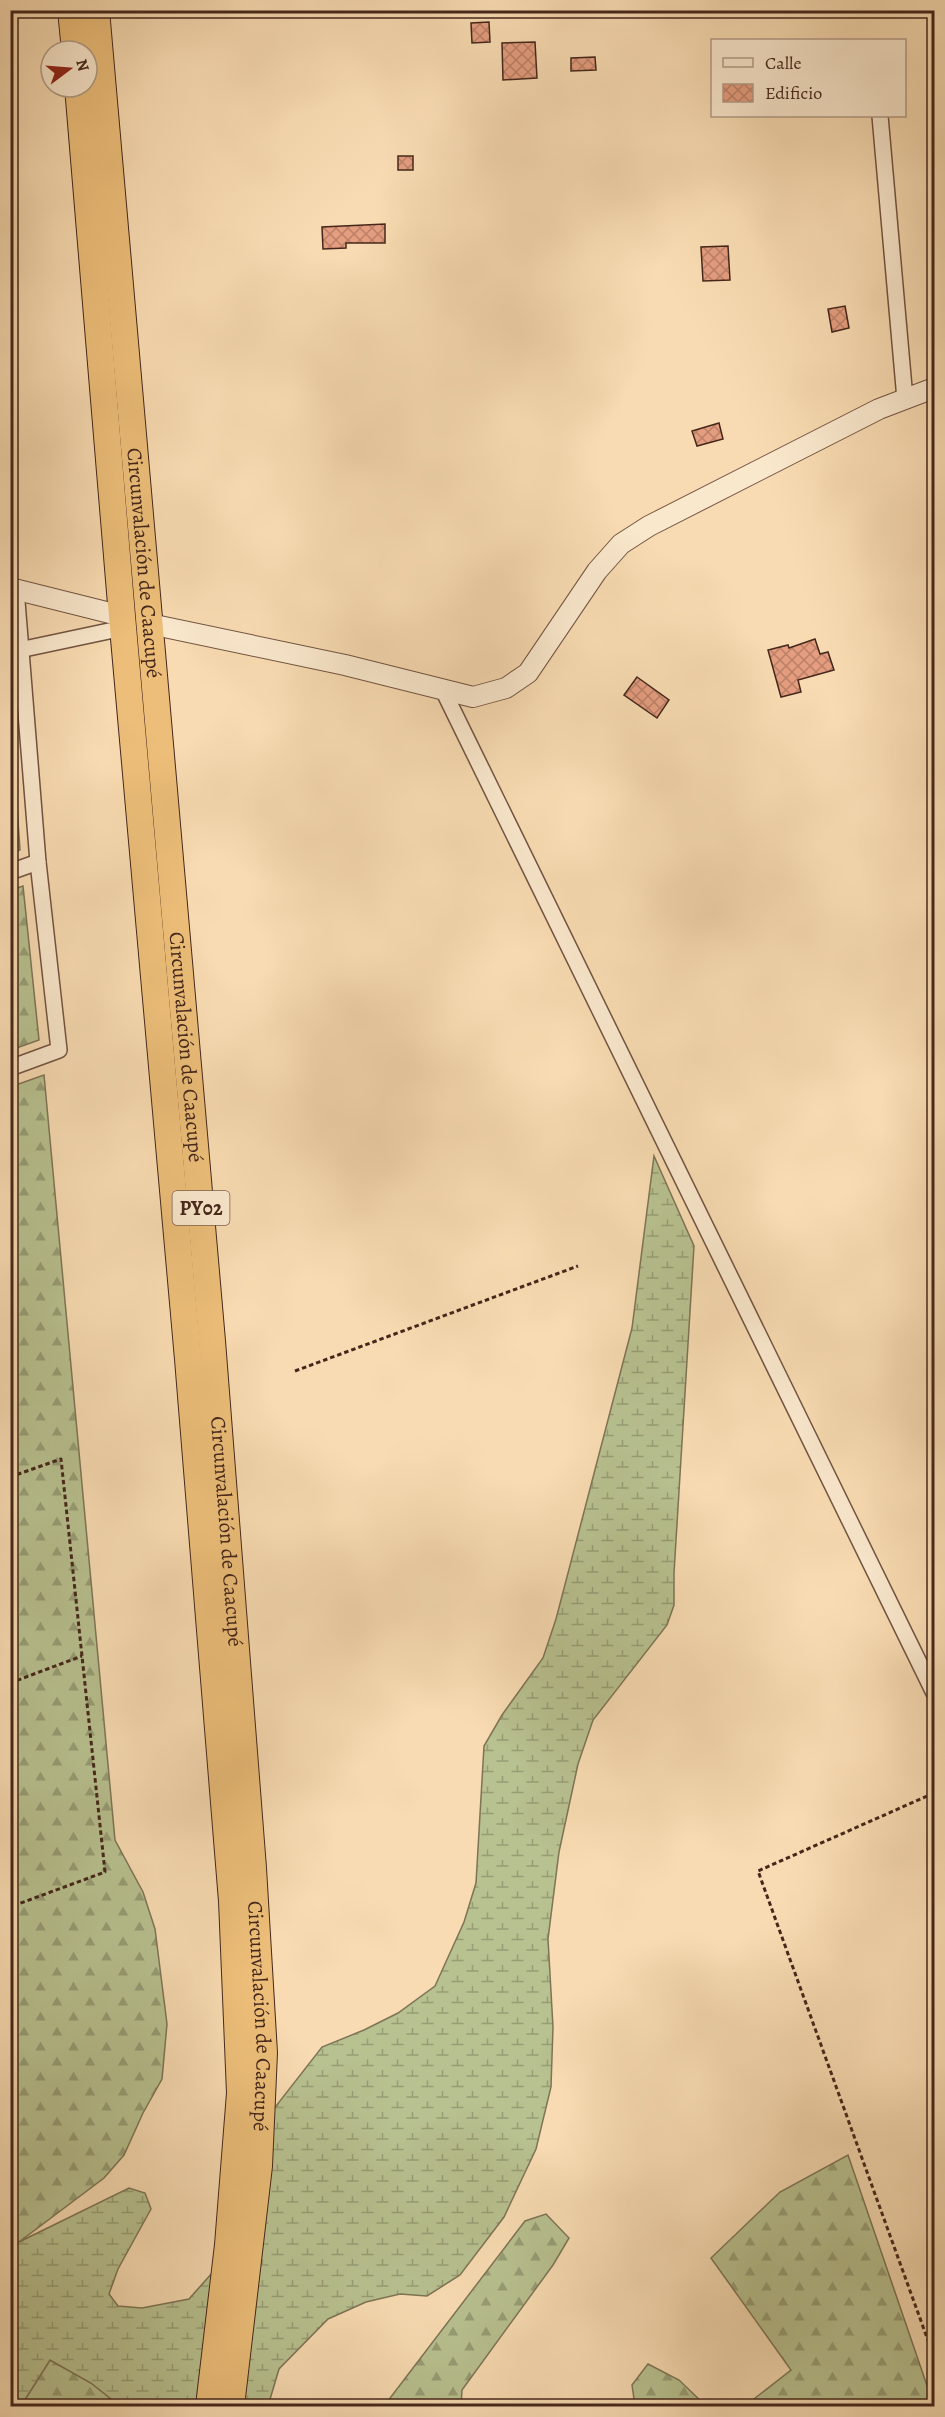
<svg xmlns="http://www.w3.org/2000/svg" width="945" height="2417" font-family="Alegreya,serif">
<style>
.forest{fill:url(#forest-firs);stroke:#7e7456;stroke-width:1.5}
.wetland{fill:url(#wetland-marsh);stroke:#7e7456;stroke-width:1.5}
.building{fill:url(#building-cross-hatch);stroke:#45271b;stroke-width:1.5}
.lines{fill:none;stroke-linecap:round;stroke-linejoin:round}
.minor-casing{stroke:#725441;stroke-width:18}
.tertiary-casing{stroke:#725441;stroke-width:22}
.trunk-casing{stroke:#45271b;stroke-width:28}
.path{stroke:#45271b;stroke-width:3;stroke-dasharray:4.5 3;stroke-linecap:butt}
.minor{stroke:#fae8cd;stroke-width:15}
.tertiary{stroke:#fae8cd;stroke-width:20}
.trunk{stroke:#ecbe79;stroke-width:26}
.labels{text-anchor:middle;dominant-baseline:central;stroke-width:6;stroke-linejoin:round;paint-order:stroke}
.shield{fill:#fae8cd;stroke:#7b6150;stroke-width:1.5}
.shield-label{font-size:20px;font-weight:bold;fill:#45271b}
.street-label{font-size:21px;fill:#45271b;stroke:#fae8cd}
</style>
<defs>
<pattern id="forest-firs" width="22" height="20" patternUnits="userSpaceOnUse" patternTransform="scale(1.5)"><rect width="22" height="20" fill="#b8c190"/><path d="M5 1l3.5 6h-7zM16 11l3.5 6h-7z" fill="#979d75"/></pattern>
<pattern id="wetland-marsh" width="20" height="14" patternUnits="userSpaceOnUse" patternTransform="scale(1.5)"><rect width="20" height="14" fill="#b8c190"/><path d="M1 5h8M5 5V1M11 12h8M15 12V8" fill="none" stroke="#979d75"/></pattern>
<pattern id="building-cross-hatch" width="8" height="8" patternUnits="userSpaceOnUse" patternTransform="scale(1.5)"><rect width="8" height="8" fill="#e49d7f"/><path d="M0 0l8 8M0 8l8-8" fill="none" stroke="#bb8067"/></pattern>
</defs>
<rect width="100%" height="100%" fill="#f8dbb2"/>
<filter id="stains"><feTurbulence type="fractalNoise" baseFrequency=".00333" numOctaves="4"/><feColorMatrix values="0 0 0 0 .2 0 0 0 0 .09 0 0 0 0 .02 0 0 0 .5 -.17"/></filter>
<radialGradient id="worn" r=".72"><stop offset=".6" stop-color="#630" stop-opacity="0"/><stop offset="1" stop-color="#630" stop-opacity=".3"/></radialGradient>
<g class="forest">
<polygon points="11,722 20,850 11,853 10,853"/>
<polygon points="23,886 39,1040 11,1050 11,890"/>
<polygon points="44,1075 115,1840 143,1892 155,1929 167,2024 162,2079 143,2113 124,2155 104,2178 11,2248 10,1087"/>
<polygon points="848,2155 934,2406 745,2406 791,2370 711,2258 780,2192"/>
<polygon points="546,2214 569,2238 553,2265 462,2390 461,2406 384,2406 525,2221"/>
<polygon points="50,2360 91,2383 120,2406 21,2406"/>
<polygon points="648,2364 679,2380 706,2406 635,2406 632,2385"/>
</g>
<polygon class="wetland" points="654,1156 694,1246 674,1573 674,1605 667,1625 593,1720 578,1764 559,1852 548,1939 553,2027 551,2087 536,2149 504,2217 460,2275 427,2296 400,2294 366,2302 328,2319 279,2369 268,2406 120,2406 91,2383 50,2360 21,2406 11,2406 11,2248 17,2243 129,2188 145,2193 151,2209 118,2269 109,2294 118,2306 142,2308 189,2299 236,2246 255,2133 322,2047 364,2030 398,2013 435,1986 464,1922 476,1883 484,1746 502,1715 543,1658 556,1619 632,1328"/>
<g class="building">
<polygon points="489,22 490,42 472,43 471,23"/>
<polygon points="535,42 537,78 503,80 502,43"/>
<polygon points="595,57 596,70 571,71 571,58"/>
<rect x="398" y="156" width="15" height="14"/>
<polygon points="385,224 385,243 346,243 346,248 323,249 322,227"/>
<polygon points="728,246 730,280 703,281 701,247"/>
<polygon points="845,306 849,328 832,332 828,309"/>
<polygon points="719,423 723,439 697,446 692,431"/>
<polygon points="815,639 820,654 828,652 834,670 798,680 801,692 781,697 768,650 788,645 789,648"/>
<polygon points="637,677 669,700 657,718 624,695"/>
</g>
<g class="lines">
<g class="minor-casing">
<g id="minor">
<polyline points="880,116 905,399"/>
<polyline points="10,652 123,628"/>
<polyline points="442,688 934,1693"/>
<polyline points="10,872 38,862"/>
<polyline points="10,1068 59,1050 38,862 16,589"/>
</g>
</g>
<g class="tertiary-casing">
<g id="tertiary">
<polyline points="10,588 122,616"/>
<polyline points="150,624 345,665 473,697 506,688 528,673 597,571 621,544 649,526 879,409 934,388"/>
</g>
</g>
<g class="trunk-casing">
<g id="trunk">
<polyline points="71,10 75,51"/>
<path id="s1" d="M96,10L212,1341L253,1868L264,2053L259,2166L231,2406"/>
<polyline points="78,87 122,616 188,1359 232,1901 240,2093 228,2245 209,2406"/>
</g>
</g>
<g class="path">
<polyline points="295,1371 578,1266"/>
<polyline points="10,1477 61,1459 105,1872 10,1907"/>
<polyline points="10,1683 82,1656"/>
<polyline points="934,1793 758,1871 934,2357"/>
</g>
<use href="#minor" class="minor"/>
<use href="#tertiary" class="tertiary"/>
<use href="#trunk" class="trunk"/>
</g>
<g class="labels">
<rect class="shield" x="172.5" y="1191" width="57" height="34" rx="4.5"/>
<g class="shield-label">
<text x="201" y="1208">PY02</text>
</g>
<g class="street-label">
<text stroke="none"><textPath href="#s1" startOffset="555">Circunvalación de Caacupé</textPath></text>
<text stroke="none"><textPath href="#s1" startOffset="1041">Circunvalación de Caacupé</textPath></text>
<text stroke="none"><textPath href="#s1" startOffset="1527">Circunvalación de Caacupé</textPath></text>
<text stroke="none"><textPath href="#s1" startOffset="2013">Circunvalación de Caacupé</textPath></text>
</g>
</g>
<rect width="945" height="2417" fill="none" stroke="#f8dbb2" stroke-width="36"/>
<rect x="12" y="12" width="921" height="2393" fill="none" stroke="#45271b" stroke-width="3"/>
<rect x="18" y="18" width="909" height="2381" fill="none" stroke="#45271b" stroke-width="1.5"/>
<rect x="711" y="39" width="195" height="78" fill="#fae8cd" stroke="#b29b86" stroke-width="1.5"/>
<rect x="723" y="58" width="30" height="9" fill="#fae8cd" stroke="#b29b86" stroke-width="1.5"/>
<text x="765" y="69" font-size="18" fill="#45271b">Calle</text>
<rect x="723" y="84" width="30" height="18" fill="url(#building-cross-hatch)" stroke="#b29b86" stroke-width="1.5"/>
<text x="765" y="99" font-size="18" fill="#45271b">Edificio</text>
<g transform="translate(69 69) rotate(74)"><circle r="28" fill="#fae8cd" stroke="#b29b86" stroke-width="1.5"/>
<path d="M0-4.5L10 22L0 15L-10 22Z" fill="#8f2418"/>
<text y="-9" font-size="16" font-weight="bold" text-anchor="middle" fill="#45271b">N</text>
</g>
<rect width="100%" height="100%" filter="url(#stains)"/>
<rect width="100%" height="100%" fill="url(#worn)"/>
</svg>
